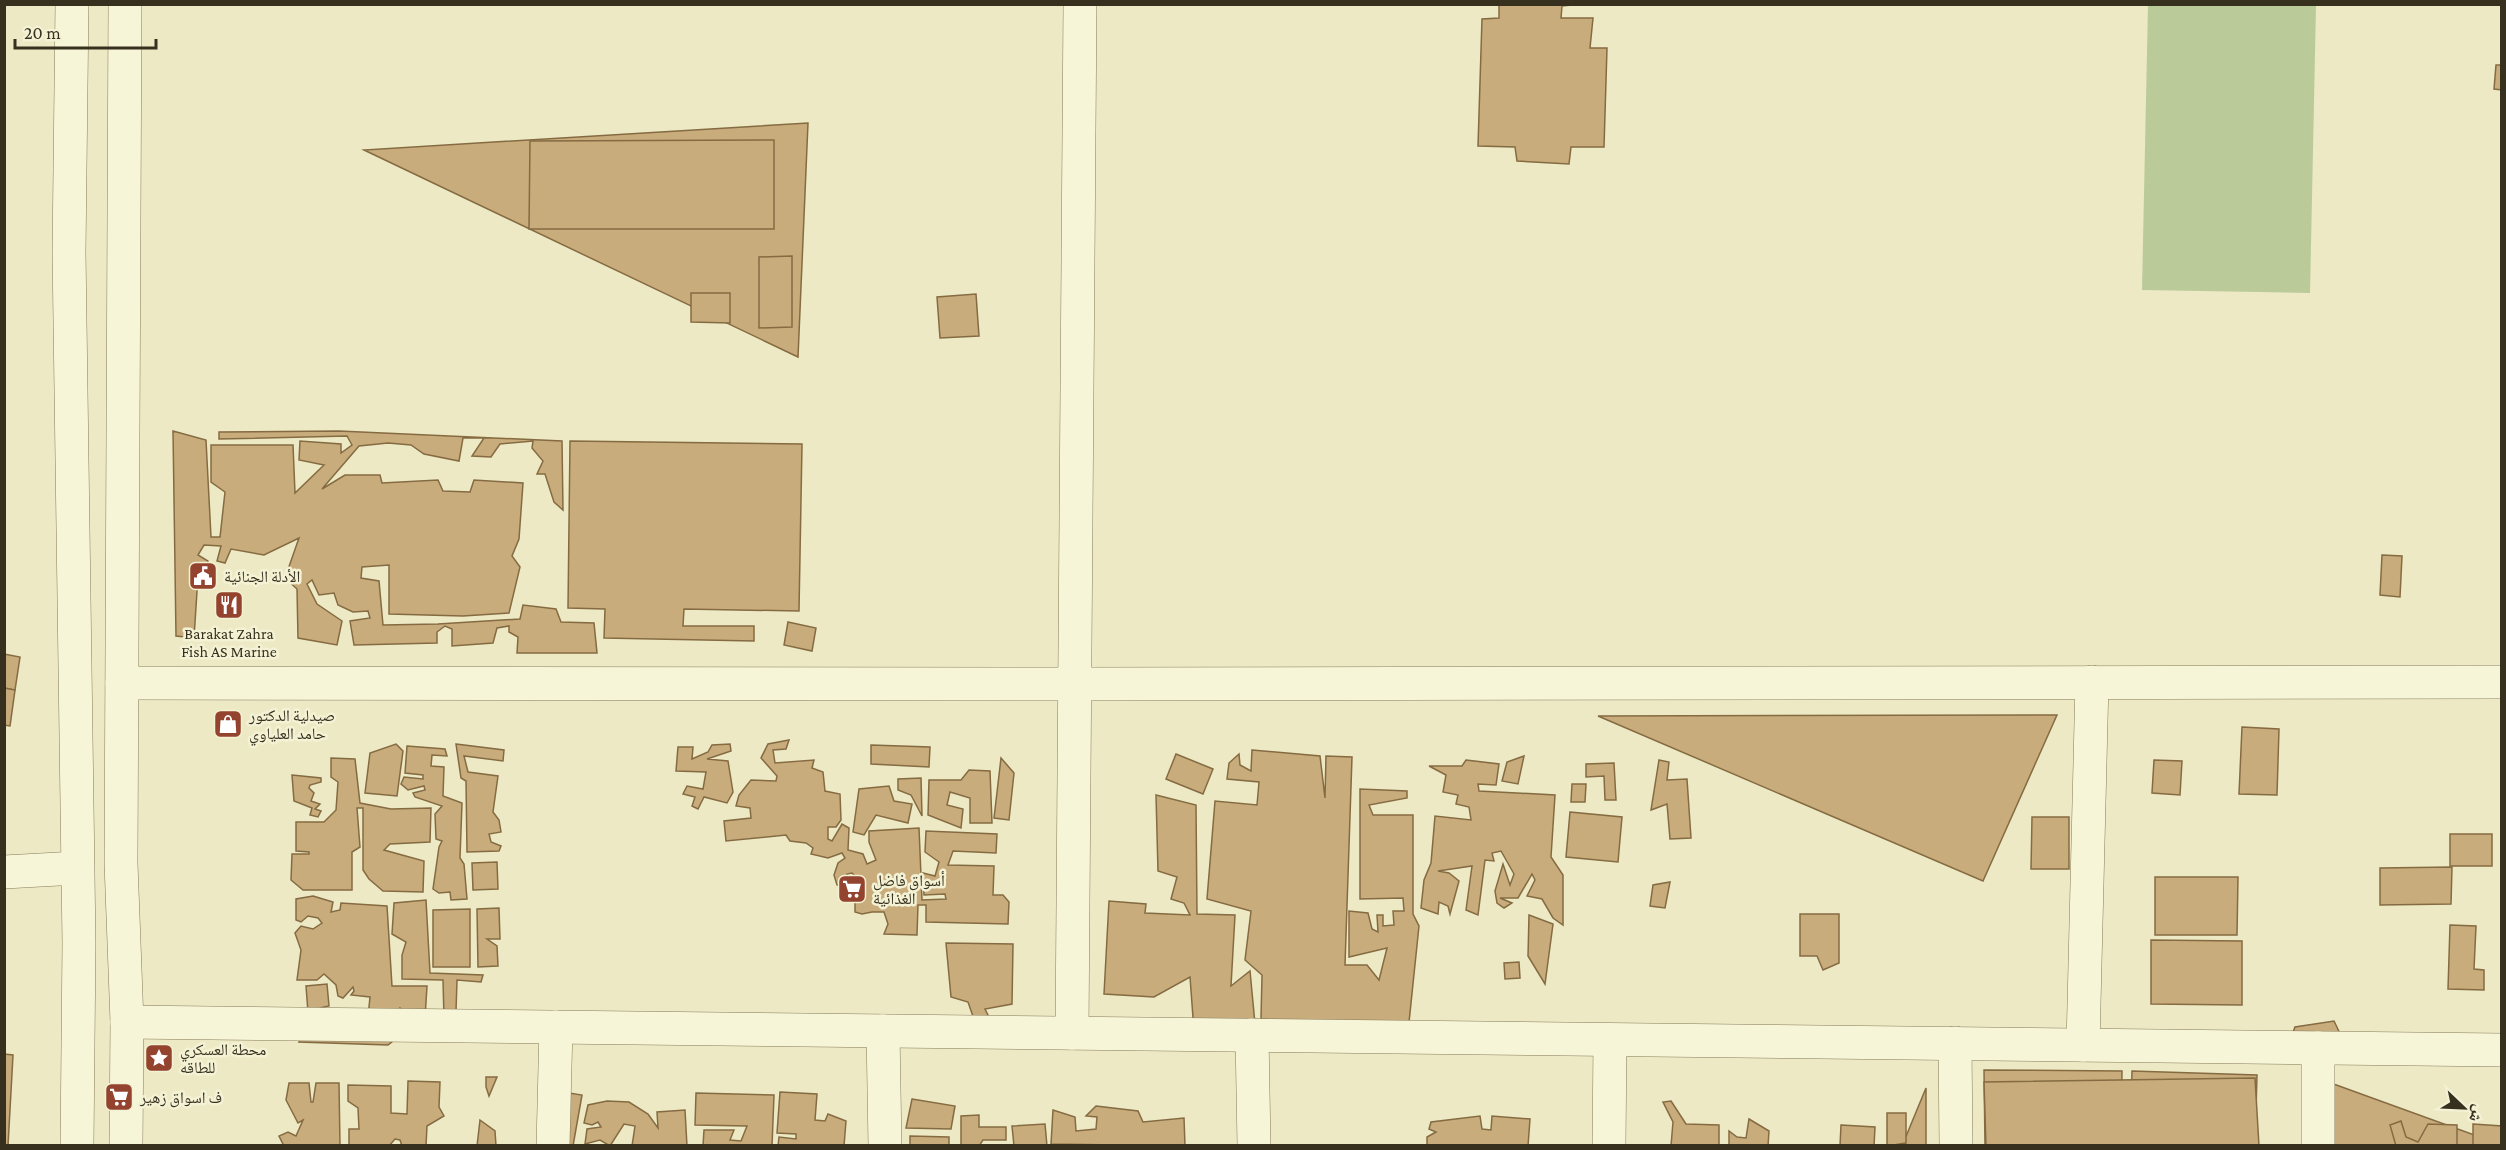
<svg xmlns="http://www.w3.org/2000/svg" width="2506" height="1150" font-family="'Crimson Pro','Noto Naskh Arabic',serif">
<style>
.green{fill:#baca99}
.building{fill:#c9ac7c;stroke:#856b42;stroke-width:1.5}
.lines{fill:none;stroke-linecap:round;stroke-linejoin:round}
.minor-casing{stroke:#877c5b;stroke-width:34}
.minor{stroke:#f7f5d7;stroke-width:33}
.labels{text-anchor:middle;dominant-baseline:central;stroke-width:5;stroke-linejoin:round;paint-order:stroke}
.poi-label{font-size:16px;fill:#37301f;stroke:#f4f2d4;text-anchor:start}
</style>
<rect width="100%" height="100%" fill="#ece9c4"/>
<polygon class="green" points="2148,5 2316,5 2310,293 2142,290"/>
<g class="building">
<polygon points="1499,4 1581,4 1562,6 1561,18 1593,18 1590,48 1607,48 1604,147 1571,147 1569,164 1517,161 1515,147 1478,146 1482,19 1499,18"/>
<polygon points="2496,65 2502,65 2502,90 2494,89"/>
<polygon points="808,123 798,357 364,150"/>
<polygon points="774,140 774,229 529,229 530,141"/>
<polygon points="792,256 792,327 759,328 759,257"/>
<polygon points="691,293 730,293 730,323 691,322"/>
<polygon points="976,294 979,336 940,338 937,297"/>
<polygon points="173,431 206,440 211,537 220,537 225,492 211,482 211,445 293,445 295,493 324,465 299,460 300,441 341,444 341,453 352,445 347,436 219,439 219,432 339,431 562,441 563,510 554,502 545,474 537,474 543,461 532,448 533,441 500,444 491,457 472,456 484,438 463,438 459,461 424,454 411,445 388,443 359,446 322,489 345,475 380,475 382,483 438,480 443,491 470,492 474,480 523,483 519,539 512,556 520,567 509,613 463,616 389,614 389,565 362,567 361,578 379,581 383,625 438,624 520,619 523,605 556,609 561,622 594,623 597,653 517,653 518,637 509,632 509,626 497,628 493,643 452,646 452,629 445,626 437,632 437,643 354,645 350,621 370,618 368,611 353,612 338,605 334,593 319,595 312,580 307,584 317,604 342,621 337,645 298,638 297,589 285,578 299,538 264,555 231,549 225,563 217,561 221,546 204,545 198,555 208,561 203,575 198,576 194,638 176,636"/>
<polygon points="570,441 802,444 799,611 684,609 683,626 754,626 754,641 604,638 605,609 568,608"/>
<polygon points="2382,555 2402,556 2400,597 2380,595"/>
<polygon points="788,622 816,628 812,651 784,645"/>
<polygon points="4,654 20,657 15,690 4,688"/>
<polygon points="4,688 15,690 10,726 4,725"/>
<polygon points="2057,715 1983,881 1598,716"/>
<polygon points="2242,727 2279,729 2277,795 2239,794"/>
<polygon points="789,740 786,749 773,750 775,763 814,760 812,768 823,772 825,791 840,794 841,820 836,827 828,827 828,839 832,841 842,824 849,828 848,850 863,854 867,864 876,860 869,842 869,831 919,828 922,900 946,899 945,894 924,895 923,873 935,876 939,862 925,852 926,831 997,834 996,853 953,851 948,865 994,866 993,895 1003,895 1009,902 1008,924 926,922 926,905 918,905 917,935 884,934 888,924 884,912 872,912 862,914 855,912 855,876 852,873 847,874 846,888 837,885 834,875 838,863 845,858 842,853 828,858 811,854 813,848 806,843 790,841 786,835 726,841 724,821 751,818 750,808 736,806 739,795 751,780 776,781 777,776 761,758 768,744"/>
<polygon points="396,744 403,751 397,796 365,793 370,753"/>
<polygon points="456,744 504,750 503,761 464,756 468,772 498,776 493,812 499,820 501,832 489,834 491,842 501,846 499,851 467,852 466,781 461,778"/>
<polygon points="730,744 731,751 707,759 728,761 733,792 727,803 704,797 698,809 692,806 695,797 683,794 687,786 703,789 706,772 676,771 678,747 693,747 692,759 708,752 712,745"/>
<polygon points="871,745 930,747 929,767 871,764"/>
<polygon points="407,746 445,749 447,756 432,755 431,766 444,767 443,796 462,803 460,858 464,864 467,899 451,900 450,892 439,893 433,889 439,847 442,841 436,839 435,814 442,806 415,797 413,793 425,790 424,786 408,790 401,784 404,777 423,779 423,775 405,773"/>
<polygon points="1252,750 1320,756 1325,798 1326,756 1352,757 1345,965 1367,965 1379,980 1387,948 1349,957 1349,911 1368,913 1372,929 1378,932 1377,915 1383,915 1383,926 1394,925 1393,911 1404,911 1403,898 1360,899 1360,789 1407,791 1407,798 1369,805 1373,815 1413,815 1413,914 1419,926 1408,1032 1261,1019 1262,975 1245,960 1251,911 1207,899 1215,801 1257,805 1259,782 1227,779 1229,763 1239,754 1240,765 1251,771"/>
<polygon points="1176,754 1213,769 1203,794 1166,779"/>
<polygon points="1524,756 1518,784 1502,781 1507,762"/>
<polygon points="331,758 355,759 360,803 391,809 431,808 430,842 390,844 384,850 424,861 423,892 383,891 369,879 363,870 363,808 357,808 360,847 352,852 352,890 303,890 291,880 292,854 309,854 309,852 296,851 296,822 324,822 336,810 338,782 331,777"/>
<polygon points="1001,758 1014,773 1009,820 994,818"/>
<polygon points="1466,760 1499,764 1496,785 1478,784 1479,791 1555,795 1551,857 1563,875 1563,925 1553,918 1542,899 1527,896 1535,880 1532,874 1518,898 1500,898 1512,903 1504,908 1497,903 1495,891 1503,864 1510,885 1514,874 1501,851 1492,853 1494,861 1485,860 1478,915 1466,910 1472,866 1438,871 1449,873 1459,881 1450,914 1448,906 1439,902 1438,914 1421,908 1424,880 1431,863 1435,816 1471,820 1469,807 1456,804 1458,795 1443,792 1446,775 1429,766 1462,766"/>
<polygon points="1659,760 1669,762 1667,780 1687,779 1691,838 1670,839 1667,804 1651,810"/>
<polygon points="2154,760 2182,761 2180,795 2152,793"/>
<polygon points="1614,763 1616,800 1605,800 1604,776 1586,777 1586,764"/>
<polygon points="969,770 990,771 992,823 970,823 970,798 950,792 947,805 963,809 961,828 928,815 929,780 961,780"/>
<polygon points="292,775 321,778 321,782 310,785 309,788 314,793 311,801 320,804 315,809 321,811 318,817 310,815 312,808 294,801"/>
<polygon points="921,778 922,816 911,795 898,790 898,779"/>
<polygon points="1572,784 1586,784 1585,802 1571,802"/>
<polygon points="889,786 894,801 912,804 908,823 876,815 864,835 853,832 859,789"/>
<polygon points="1156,795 1196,805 1197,914 1235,915 1231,986 1250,971 1255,1024 1194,1031 1190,977 1154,997 1104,994 1109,901 1146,904 1145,913 1190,915 1184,903 1171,899 1177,877 1158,871"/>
<polygon points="1570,812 1622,817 1618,862 1566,857"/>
<polygon points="2032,817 2069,817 2069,869 2031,869"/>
<rect x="2450" y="834" width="42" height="32"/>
<polygon points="497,862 498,889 473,890 472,863"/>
<polygon points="2452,867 2451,904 2380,905 2380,868"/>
<polygon points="2155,877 2238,877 2237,935 2155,935"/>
<polygon points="1670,882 1665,908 1650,906 1653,885"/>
<polygon points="313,896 333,902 331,912 340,910 341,903 387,906 392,986 427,986 424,1034 405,1011 400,1008 398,1037 388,1045 299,1042 309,1025 306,986 327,984 329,1006 320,1008 368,1017 370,997 351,995 354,991 353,987 343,998 338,996 336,985 324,974 317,980 297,980 301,950 295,933 301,926 313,929 322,923 318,918 308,916 301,922 296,920 296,899"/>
<polygon points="426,900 430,973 483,975 481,982 457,980 456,1011 444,1018 443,980 402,979 402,955 406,942 392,934 394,903"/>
<polygon points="499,908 500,939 487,939 497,946 498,966 478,967 477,909"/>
<polygon points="470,909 470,967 433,967 433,910"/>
<polygon points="1800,914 1839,914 1839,963 1823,970 1817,956 1800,956"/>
<polygon points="1529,915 1553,924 1545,984 1528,956"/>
<polygon points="2450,925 2476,926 2474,969 2484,970 2484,990 2448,989"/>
<polygon points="2151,940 2242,941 2242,1005 2151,1004"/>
<polygon points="946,943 1013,944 1012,1004 985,1009 989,1017 976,1025 968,1002 951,997"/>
<polygon points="1519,962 1520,978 1505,979 1504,963"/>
<polygon points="2334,1021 2345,1044 2287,1048 2295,1027"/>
<polygon points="4,1054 13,1055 8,1146 4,1146"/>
<polygon points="1984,1070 2122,1071 2121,1146 1985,1146"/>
<polygon points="2132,1071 2257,1075 2255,1146 2130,1146"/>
<polygon points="486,1077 497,1077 489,1096 486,1087"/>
<polygon points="2255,1078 2259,1146 1986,1146 1984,1082"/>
<polygon points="2317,1078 2502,1145 2502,1146 2318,1146"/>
<polygon points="408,1081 440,1082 439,1107 444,1116 427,1126 426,1146 402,1146 400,1140 395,1139 389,1146 349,1146 349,1129 359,1129 358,1108 348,1101 348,1085 391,1086 391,1113 407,1114"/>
<polygon points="289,1083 309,1083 311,1102 313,1102 316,1083 339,1083 340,1146 284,1146 279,1136 288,1132 296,1136 303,1120 298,1123 286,1100"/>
<polygon points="1926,1088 1926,1146 1902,1146"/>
<polygon points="550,1090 582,1095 573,1146 546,1146"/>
<polygon points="780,1092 817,1094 815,1120 825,1121 828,1114 846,1121 844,1146 778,1146 779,1137 796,1139 796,1134 777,1133"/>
<polygon points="696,1093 774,1095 772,1146 703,1146 704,1130 734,1130 730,1140 741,1141 747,1126 695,1125"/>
<polygon points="912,1099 955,1106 951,1129 906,1128"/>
<polygon points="607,1101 629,1102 648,1114 658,1128 657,1112 685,1110 687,1146 632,1146 635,1126 624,1124 610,1146 600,1140 585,1144 587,1129 601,1127 598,1122 592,1125 584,1123 588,1105"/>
<polygon points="1671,1101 1686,1124 1719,1125 1719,1146 1671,1146 1673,1122 1663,1102"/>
<polygon points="1096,1106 1138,1111 1143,1122 1184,1118 1185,1146 1051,1144 1053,1110 1075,1117 1076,1131 1096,1129 1097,1117 1086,1116"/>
<polygon points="1887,1113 1906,1113 1906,1143 1887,1146"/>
<polygon points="979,1115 979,1127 1006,1127 1006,1140 983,1140 979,1146 961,1146 961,1116"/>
<polygon points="1480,1116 1482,1129 1491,1130 1492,1116 1530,1119 1528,1146 1427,1146 1427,1137 1436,1132 1429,1129 1431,1122"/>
<polygon points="1749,1119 1769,1131 1768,1146 1729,1146 1729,1131 1737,1137 1746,1138"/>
<polygon points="480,1120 495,1131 496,1146 477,1146"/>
<polygon points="2401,1121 2406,1137 2418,1142 2428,1124 2457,1125 2457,1146 2396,1146 2390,1125"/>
<polygon points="1045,1124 1047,1146 1014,1146 1012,1126"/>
<polygon points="2473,1124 2502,1126 2502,1146 2473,1146"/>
<polygon points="1841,1125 1875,1127 1874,1146 1840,1146"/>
<polygon points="910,1136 949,1137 949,1146 910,1146"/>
</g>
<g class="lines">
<g class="minor-casing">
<g id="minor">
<polyline points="72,4 69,252 79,943 77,1146"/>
<polyline points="125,4 121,863 127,1022 126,1146"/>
<polyline points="122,683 1075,684 2502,682"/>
<polyline points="4,872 77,868"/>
<polyline points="127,1022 2502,1050"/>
<polyline points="883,1031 885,1146"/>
<polyline points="1072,1033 1080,4"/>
<polyline points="1252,1035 1254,1146"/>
<polyline points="1955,1043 1956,1146"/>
<polyline points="2083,1045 2092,682"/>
<polyline points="553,1146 556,1027"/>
<polyline points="1609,1146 1610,1040"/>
<polyline points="2318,1146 2318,1048"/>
</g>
</g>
<use href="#minor" class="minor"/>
</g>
<defs>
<g id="civic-square" transform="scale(1.5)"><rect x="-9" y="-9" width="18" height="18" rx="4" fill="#93432e" stroke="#f4f2d4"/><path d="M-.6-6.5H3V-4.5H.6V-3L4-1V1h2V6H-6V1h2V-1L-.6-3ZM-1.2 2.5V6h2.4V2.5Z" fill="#fff"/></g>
<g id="restaurant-square" transform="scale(1.5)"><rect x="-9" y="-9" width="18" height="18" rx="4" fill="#93432e" stroke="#f4f2d4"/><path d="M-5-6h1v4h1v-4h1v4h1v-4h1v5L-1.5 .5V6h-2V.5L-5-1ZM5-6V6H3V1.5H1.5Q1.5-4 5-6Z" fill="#fff"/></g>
<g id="shop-square" transform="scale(1.5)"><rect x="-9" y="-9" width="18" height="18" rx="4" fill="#93432e" stroke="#f4f2d4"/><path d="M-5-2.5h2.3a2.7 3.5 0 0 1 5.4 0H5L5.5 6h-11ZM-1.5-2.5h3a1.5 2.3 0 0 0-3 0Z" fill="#fff"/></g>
<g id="supermarket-square" transform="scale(1.5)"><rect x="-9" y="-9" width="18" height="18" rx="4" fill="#93432e" stroke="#f4f2d4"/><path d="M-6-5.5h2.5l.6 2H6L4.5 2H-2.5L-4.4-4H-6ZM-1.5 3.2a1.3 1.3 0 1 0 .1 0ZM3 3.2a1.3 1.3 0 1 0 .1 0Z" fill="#fff"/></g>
<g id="sight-square" transform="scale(1.5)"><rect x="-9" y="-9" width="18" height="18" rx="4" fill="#93432e" stroke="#f4f2d4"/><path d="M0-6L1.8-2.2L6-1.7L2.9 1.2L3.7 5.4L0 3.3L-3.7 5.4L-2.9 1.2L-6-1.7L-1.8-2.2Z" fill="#fff"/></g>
</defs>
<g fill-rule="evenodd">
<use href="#civic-square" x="203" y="576"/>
<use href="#restaurant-square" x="229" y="605"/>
<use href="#shop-square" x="228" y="724"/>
<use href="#supermarket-square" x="852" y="889"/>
<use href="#sight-square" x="159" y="1058"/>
<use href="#supermarket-square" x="119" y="1097"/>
</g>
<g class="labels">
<g class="poi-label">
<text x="224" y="576">الأدلة الجنائية</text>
<text x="229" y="633" text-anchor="middle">Barakat Zahra<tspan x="229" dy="18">Fish AS Marine</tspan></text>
<text x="249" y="715">صيدلية الدكتور<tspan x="249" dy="18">حامد العلياوي</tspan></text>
<text x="873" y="880">أسواق فاضل<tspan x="873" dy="18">الغذائية</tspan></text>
<text x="180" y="1049">محطة العسكري<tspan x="180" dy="18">للطاقه</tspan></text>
<text x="140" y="1097">ف اسواق زهير</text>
</g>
</g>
<rect width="2506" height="1150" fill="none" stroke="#37301f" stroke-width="12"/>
<g transform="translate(2464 1108) rotate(113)" stroke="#f4f2d4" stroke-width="4.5" paint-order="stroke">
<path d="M0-4.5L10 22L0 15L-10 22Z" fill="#37301f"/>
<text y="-9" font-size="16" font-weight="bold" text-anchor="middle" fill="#37301f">ش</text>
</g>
<path d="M15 39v9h141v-9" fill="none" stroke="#37301f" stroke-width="3"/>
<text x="24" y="39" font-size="18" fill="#37301f" stroke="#f4f2d4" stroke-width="4.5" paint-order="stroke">20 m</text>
</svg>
